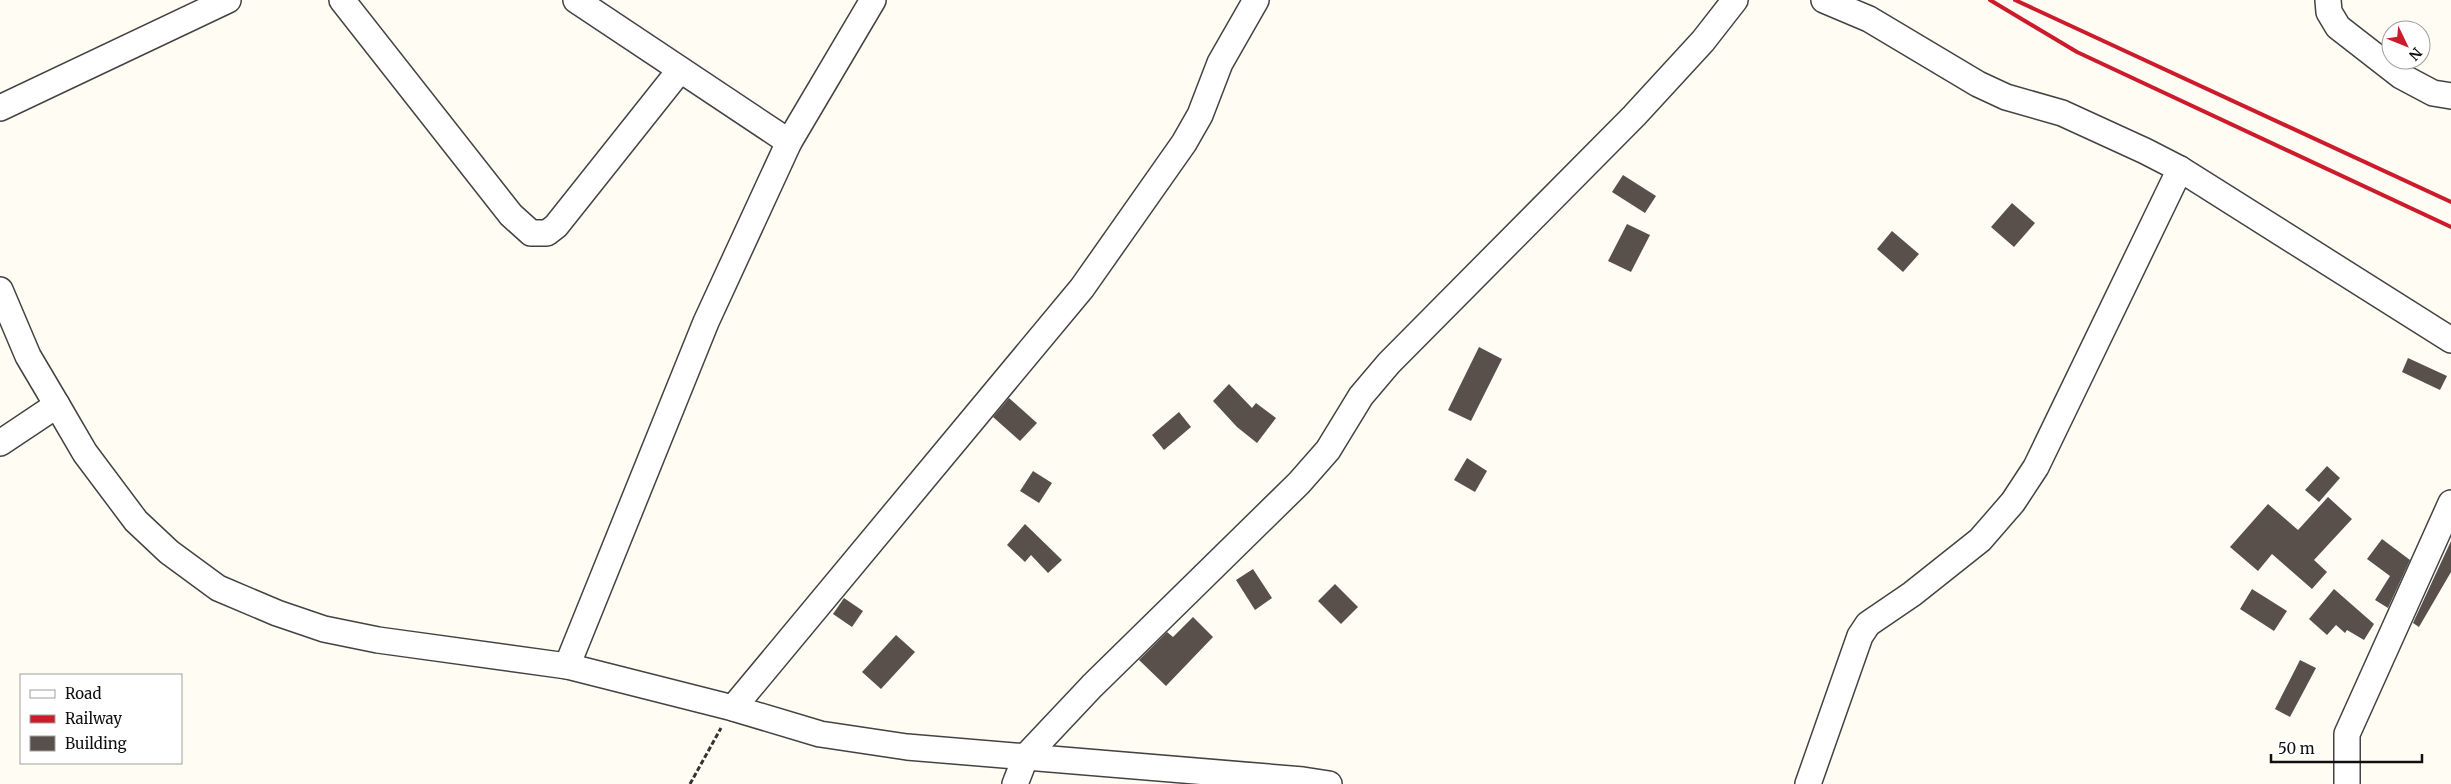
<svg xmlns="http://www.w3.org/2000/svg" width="2451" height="784" font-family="Merriweather,serif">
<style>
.building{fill:#5a504b}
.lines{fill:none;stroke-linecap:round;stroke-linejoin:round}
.minor-casing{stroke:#434343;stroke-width:28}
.path{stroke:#323232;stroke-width:3;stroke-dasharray:5 2.5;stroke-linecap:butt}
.minor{stroke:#fff;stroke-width:25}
.rail{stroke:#cc1c2c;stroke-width:4}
</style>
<rect width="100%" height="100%" fill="#fffcf3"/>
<g class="building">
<polygon points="1623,175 1656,196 1645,213 1612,192"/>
<polygon points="2012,203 2035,223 2014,247 1991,227"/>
<polygon points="1627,224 1650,235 1631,272 1608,261"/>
<polygon points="1892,231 1919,254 1903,272 1877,249"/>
<polygon points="1479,347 1502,359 1471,421 1448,410"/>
<polygon points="2408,358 2447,376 2440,390 2402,372"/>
<polygon points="1229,384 1252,408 1256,403 1276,418 1257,443 1237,427 1213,401"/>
<polygon points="1009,398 1037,423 1020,441 993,417"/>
<polygon points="1179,412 1191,427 1164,450 1152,435"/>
<polygon points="1467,458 1487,471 1475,492 1454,480"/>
<polygon points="2327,466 2340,478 2319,502 2305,490"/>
<polygon points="1033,471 1052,483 1039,503 1020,491"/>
<polygon points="2328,497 2352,519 2314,560 2327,572 2312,589 2272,554 2258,571 2230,547 2268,504 2298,530"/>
<polygon points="1025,524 1062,560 1048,573 1031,555 1025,562 1007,545"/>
<polygon points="2382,539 2410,560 2388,608 2375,600 2390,576 2367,559"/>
<polygon points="2451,541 2451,572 2419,627 2413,623"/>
<polygon points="1253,569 1272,598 1255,610 1236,580"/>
<polygon points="1335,584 1358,607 1341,624 1318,601"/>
<polygon points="2252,589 2287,611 2274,631 2240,609"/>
<polygon points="2334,589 2374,624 2364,640 2347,630 2345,633 2336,625 2327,635 2309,619"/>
<polygon points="844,598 863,611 852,627 833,614"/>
<polygon points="1193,617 1213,637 1166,686 1139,660 1167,632 1173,637"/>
<polygon points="896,635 915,652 881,689 862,672"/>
<polygon points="2300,660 2316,668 2290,717 2275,709"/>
</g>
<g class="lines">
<g class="minor-casing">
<g id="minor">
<polyline points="342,0 511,215 531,233 547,233 556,226 680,70"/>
<polyline points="576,0 789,142"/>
<polyline points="1824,0 1869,19 1978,84 2006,97 2062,113 2145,151 2180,169 2451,340"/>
<polyline points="2328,0 2329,12 2338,27 2401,76 2433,93 2451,96"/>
<polyline points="0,108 228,0"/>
<polyline points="0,290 28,356 57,405 85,453 136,521 169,552 218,588 277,613 324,629 378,640 567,666 733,708 820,734 907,747 1303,780 1329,784"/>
<polyline points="0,443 57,405"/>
<polyline points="567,666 706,322 789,142 873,0"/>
<polyline points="733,708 1082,288 1184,143 1200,115 1220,63 1256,0"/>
<polyline points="1015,784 1026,756 1092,686 1299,483 1328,450 1361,396 1389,363 1634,116 1703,41 1735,0"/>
<polyline points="1808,784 1860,636 1868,624 1912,594 1980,540 2013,502 2036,467 2180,169"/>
<polyline points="2347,784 2347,734 2451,503"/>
</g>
</g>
<polyline class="path" points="690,784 721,728"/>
<use href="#minor" class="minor"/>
<g class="rail">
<polyline points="1990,0 2077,52 2451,227"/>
<polyline points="2015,0 2451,202"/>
</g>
</g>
<rect x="20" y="674" width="162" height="90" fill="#ffffff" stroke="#9f9f9f"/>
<rect x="30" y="690" width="25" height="8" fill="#ffffff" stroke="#9f9f9f"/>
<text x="65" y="699" font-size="15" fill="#101010">Road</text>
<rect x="30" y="715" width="25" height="8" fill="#cc1c2c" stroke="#9f9f9f"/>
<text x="65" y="724" font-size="15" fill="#101010">Railway</text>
<rect x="30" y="736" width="25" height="15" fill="#5a504b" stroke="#9f9f9f"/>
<text x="65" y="749" font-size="15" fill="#101010">Building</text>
<g transform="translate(2406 45) rotate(133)"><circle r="24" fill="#ffffff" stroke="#9f9f9f"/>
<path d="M0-4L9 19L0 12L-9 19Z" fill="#cc1c2c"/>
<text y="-8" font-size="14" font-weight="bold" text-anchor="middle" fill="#101010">N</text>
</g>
<path d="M2271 754v8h151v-8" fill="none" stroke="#101010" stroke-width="2.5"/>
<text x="2278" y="754" font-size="15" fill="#101010" stroke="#ffffff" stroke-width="4" paint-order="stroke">50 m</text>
</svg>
